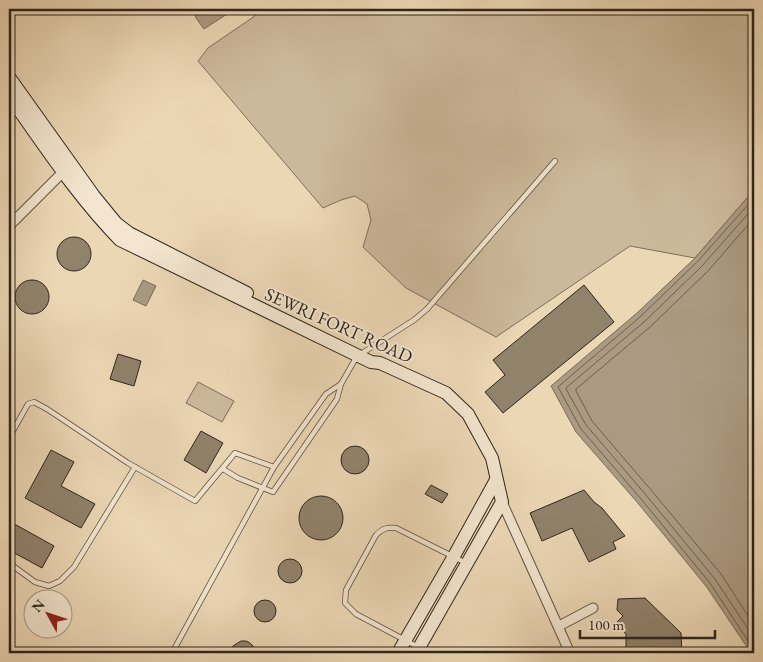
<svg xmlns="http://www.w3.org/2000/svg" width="763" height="662" font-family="'EB Garamond',serif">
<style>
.green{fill:#ccb99b;stroke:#7d6f5c}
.water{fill:#ab9a81;stroke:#796b59}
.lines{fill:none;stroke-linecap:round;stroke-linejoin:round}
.shore{stroke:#6c604e;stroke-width:1}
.building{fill:#91826c;stroke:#2e251c}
.lane-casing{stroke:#5e5242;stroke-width:6}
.street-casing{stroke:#5e5242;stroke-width:11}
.secondary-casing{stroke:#2e251c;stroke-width:14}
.path{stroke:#2e251c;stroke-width:2;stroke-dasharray:1 2.5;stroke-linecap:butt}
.lane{stroke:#f3e5cf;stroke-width:4.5}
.street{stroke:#f3e5cf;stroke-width:9}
.secondary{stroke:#f3e5cf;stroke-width:12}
.labels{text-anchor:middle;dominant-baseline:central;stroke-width:4;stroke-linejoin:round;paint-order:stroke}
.street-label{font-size:18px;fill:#2e251c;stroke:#f3e5cf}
</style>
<rect width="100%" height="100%" fill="#ecd7b5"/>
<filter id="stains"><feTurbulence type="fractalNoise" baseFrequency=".004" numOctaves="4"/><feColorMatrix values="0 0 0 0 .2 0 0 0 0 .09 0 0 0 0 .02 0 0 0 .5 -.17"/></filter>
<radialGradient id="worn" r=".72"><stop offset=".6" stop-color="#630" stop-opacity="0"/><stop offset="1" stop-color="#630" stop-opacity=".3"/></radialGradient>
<g class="green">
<polygon points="265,9 754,9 754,190 695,258 630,246 496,337 406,288 363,247 371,220 367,204 355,196 341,200 323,208 198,61 208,48"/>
<polygon points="198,382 234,401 222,422 186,403"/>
</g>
<g class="water">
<polygon points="193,9 235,9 204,29 196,18"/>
<polygon points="754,190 754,653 751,653 706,586 637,502 576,432 551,386 637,313 695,258"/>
<polygon points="143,280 156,286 146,306 133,300"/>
</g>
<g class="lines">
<g class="shore">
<polyline points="754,198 698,261 640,317 559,386 558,387 581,429 641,499 710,583 754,650"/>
<polyline points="754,207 702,266 644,322 567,387 566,389 586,425 646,495 715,579 754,638"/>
<polyline points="754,218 708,271 650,327 576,389 576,391 592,421 651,490 721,574 754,625"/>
</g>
</g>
<g class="building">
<circle cx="74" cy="254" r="17"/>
<circle cx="32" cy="297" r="17"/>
<polygon points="584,285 614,322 503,413 485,392 505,375 493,360"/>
<polygon points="118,354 141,361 134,386 110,379"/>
<polygon points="201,431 223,443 206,473 184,460"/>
<circle cx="355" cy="460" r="14"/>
<polygon points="51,450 74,462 61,486 95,504 81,528 25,498"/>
<polygon points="431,485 448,494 442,503 425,494"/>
<polygon points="584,490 594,502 602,508 625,536 613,542 616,549 589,562 572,528 542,541 530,513"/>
<circle cx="321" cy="518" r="22"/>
<polygon points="9,521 54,546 42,568 9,550"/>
<circle cx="290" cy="571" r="12"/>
<polygon points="645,598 681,633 682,653 626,653 626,634 616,623 623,616 617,610 618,599"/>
<circle cx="265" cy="611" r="11"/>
<polygon points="241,641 246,641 250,643 253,646 255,653 231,653 233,646"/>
</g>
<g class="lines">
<g class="lane-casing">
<g id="lane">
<polyline points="363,356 364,352 414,320 427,309 555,161"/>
<polyline points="9,438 28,404 34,402 47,409 128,463 195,501 235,453 274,467 326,394 341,384"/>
<polyline points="223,469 238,478 273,492 337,399 341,384 357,356"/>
<polyline points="9,563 35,582 49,586 60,581 74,567 135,467"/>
<path d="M418,647L356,614L345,603L346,590L376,535C383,528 388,527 396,528L466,563"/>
<polyline points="172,653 274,467"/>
</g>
</g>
<g class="street-casing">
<g id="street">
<polyline points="9,226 66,169"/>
<polyline points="502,502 570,653"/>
<polyline points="559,626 593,608"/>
</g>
</g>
<g class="secondary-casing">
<g id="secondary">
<polyline points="9,77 94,196 116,223 129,233 247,293"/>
<path d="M9,96C44,145 77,196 120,240L371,362L380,363L446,393L468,414L492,458L502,502L416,653"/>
<polyline points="398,653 454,556 496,480"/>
</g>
</g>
<polyline class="path" points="9,644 24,653"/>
<use href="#lane" class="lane"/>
<use href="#street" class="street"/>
<use href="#secondary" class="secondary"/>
</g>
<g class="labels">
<g class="street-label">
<text transform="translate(339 325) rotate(24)">SEWRI FORT ROAD</text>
</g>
</g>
<rect width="763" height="662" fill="none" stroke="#ecd7b5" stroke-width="30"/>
<rect x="10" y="10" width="743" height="642" fill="none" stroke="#2e251c" stroke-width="2.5"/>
<rect x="15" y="15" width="733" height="632" fill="none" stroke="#2e251c"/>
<g transform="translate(48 614) rotate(310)"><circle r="24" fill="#f3e5cf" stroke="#a49887"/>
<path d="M0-4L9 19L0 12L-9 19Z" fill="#8f2418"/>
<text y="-8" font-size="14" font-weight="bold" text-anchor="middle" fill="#2e251c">N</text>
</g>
<path d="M580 630v8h135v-8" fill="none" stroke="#2e251c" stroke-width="2.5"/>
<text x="588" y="630" font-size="15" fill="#2e251c" stroke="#f3e5cf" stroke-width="4" paint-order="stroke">100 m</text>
<rect width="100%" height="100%" filter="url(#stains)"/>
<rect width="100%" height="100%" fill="url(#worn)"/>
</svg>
